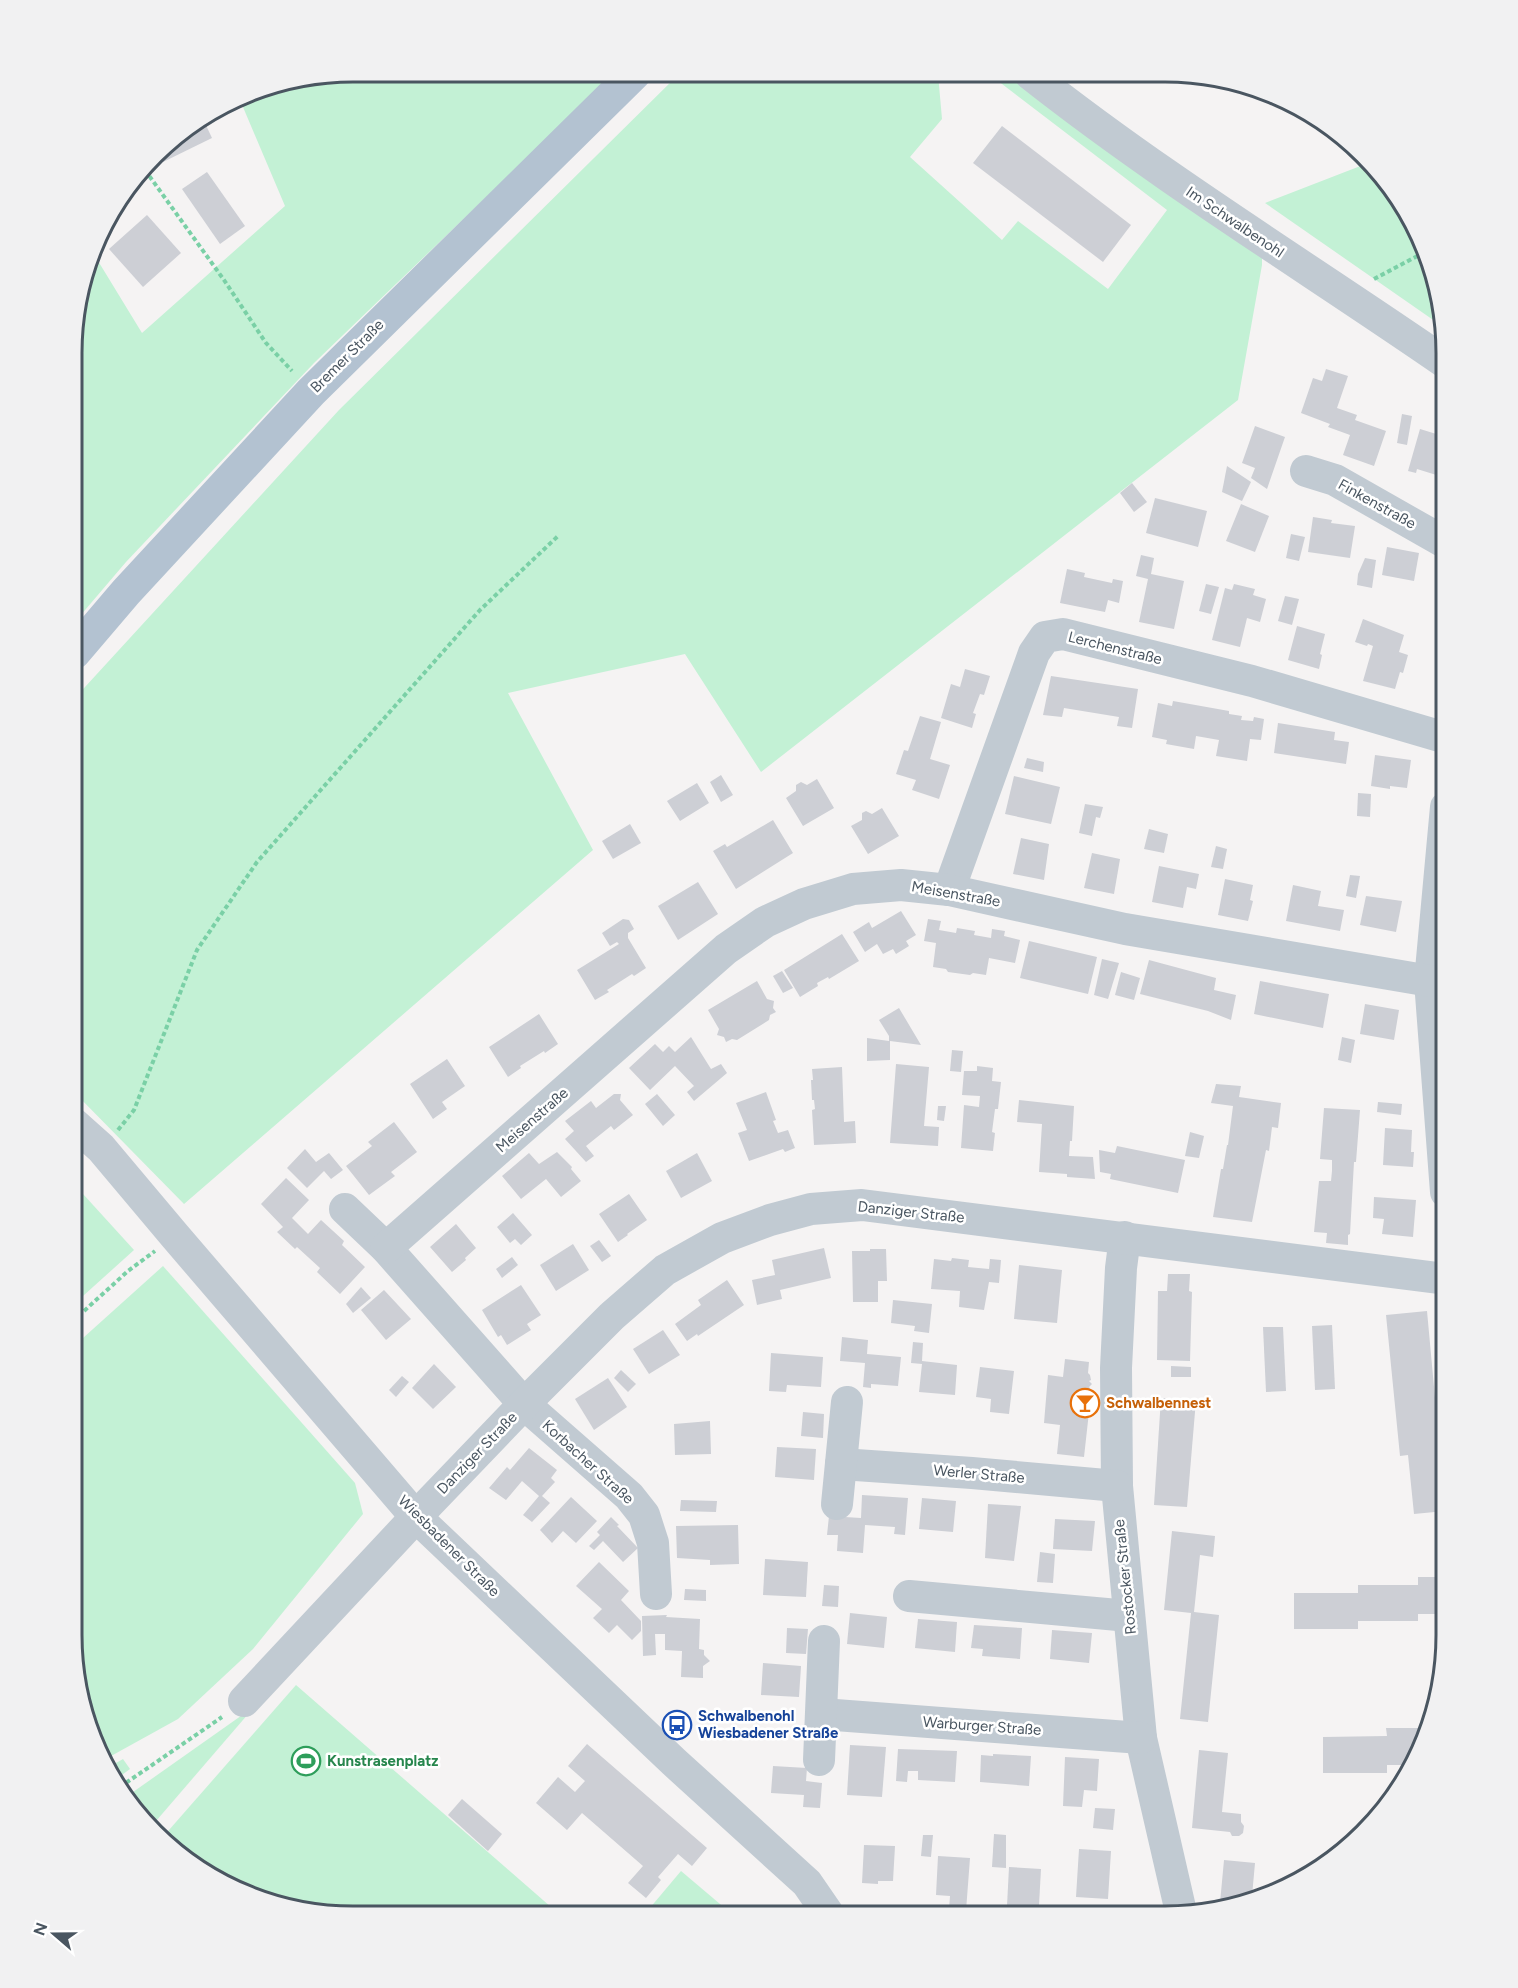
<svg xmlns="http://www.w3.org/2000/svg" width="1518" height="1988" font-family="Figtree,sans-serif">
<style>
.green{fill:#c3f1d5}
.building{fill:#cdcfd5}
.lines{fill:none;stroke-linecap:round;stroke-linejoin:round}
.path{stroke:#7ad0a6;stroke-width:4;stroke-dasharray:4.5 3;stroke-linecap:butt}
.minor{stroke:#c1cad2;stroke-width:32}
.major{stroke:#b3c2d1;stroke-width:33}
.labels{text-anchor:middle;dominant-baseline:central;stroke-width:5;stroke-linejoin:round;paint-order:stroke}
.street-label{font-size:15px;fill:#4a5661;stroke:#fff}
.food-label{font-size:15px;font-weight:bold;fill:#c56008;stroke:#fff;text-anchor:start}
.transit-label{font-size:15px;font-weight:bold;fill:#164399;stroke:#fff;text-anchor:start}
.leisure-label{font-size:15px;font-weight:bold;fill:#27864d;stroke:#fff;text-anchor:start}
.rim{fill:none;stroke:#4a5661;stroke-width:3}
</style>
<rect width="100%" height="100%" fill="#f5f3f3"/>
<g class="green">
<polygon points="353,72 615,73 314,363 126,562 74,623 74,316 95,256 142,333 285,206 240,100 262,87"/>
<polygon points="680,73 938,74 942,119 910,157 1002,240 1018,221 1108,289 1167,210 989,74 1011,74 1128,166 1262,255 1262,265 1238,400 761,772 685,654 508,693 593,850 184,1204 73,1091 74,699 339,410"/>
<polygon points="1297,110 1321,120 1376,168 1417,228 1439,324 1265,203 1363,165"/>
<polygon points="73,1183 134,1250 73,1305"/>
<polygon points="163,1266 355,1483 363,1514 253,1649 178,1719 102,1761 72,1635 73,1347"/>
<polygon points="296,1685 559,1914 317,1914 197,1868 162,1838"/>
<polygon points="255,1706 150,1828 142,1820 126,1797"/>
<polygon points="123,1759 130,1769 115,1780 107,1768"/>
<polygon points="681,1871 733,1915 644,1915"/>
</g>
<g class="building">
<polygon points="204,121 212,138 163,162 159,153 168,142"/>
<polygon points="1002,126 1131,225 1103,262 973,163"/>
<polygon points="207,172 245,226 220,244 182,189"/>
<polygon points="147,215 181,253 143,287 109,249"/>
<polygon points="1326,369 1348,376 1337,408 1357,415 1355,420 1386,431 1374,466 1343,455 1350,435 1328,427 1330,424 1301,413 1313,378 1322,381"/>
<polygon points="1402,414 1412,416 1407,445 1397,443"/>
<polygon points="1255,426 1285,437 1267,489 1251,478 1255,468 1242,463"/>
<polygon points="1420,429 1446,437 1446,478 1417,469 1416,473 1408,471"/>
<polygon points="1227,466 1251,482 1242,501 1222,492"/>
<polygon points="1132,483 1147,502 1134,512 1120,493"/>
<polygon points="1155,498 1207,511 1198,547 1146,533"/>
<polygon points="1241,504 1269,516 1255,552 1226,541"/>
<polygon points="1313,517 1332,520 1331,523 1355,526 1350,558 1308,552"/>
<polygon points="1291,534 1305,537 1299,561 1286,558"/>
<polygon points="1387,547 1419,553 1414,581 1382,575"/>
<polygon points="1141,555 1154,558 1151,574 1184,581 1174,629 1139,622 1148,579 1136,576"/>
<polygon points="1365,558 1376,560 1372,588 1357,585 1358,574"/>
<polygon points="1067,569 1085,573 1084,577 1112,583 1113,579 1123,581 1119,603 1108,600 1105,612 1060,603"/>
<polygon points="1206,584 1219,587 1211,614 1199,611"/>
<polygon points="1234,584 1255,589 1253,595 1266,599 1260,622 1247,618 1240,647 1212,640 1225,588 1232,590"/>
<polygon points="1285,596 1299,599 1292,625 1278,621"/>
<polygon points="1363,619 1404,635 1399,652 1408,655 1403,673 1400,672 1395,689 1363,681 1373,646 1368,644 1367,646 1355,642"/>
<polygon points="1297,626 1325,634 1320,654 1322,655 1319,669 1288,660"/>
<polygon points="965,669 990,676 984,695 980,694 973,713 976,714 972,728 941,718 951,684 960,687"/>
<polygon points="1051,676 1138,689 1132,728 1117,726 1119,717 1064,708 1062,717 1043,715"/>
<polygon points="1173,701 1229,711 1229,714 1242,716 1241,720 1253,721 1254,717 1264,719 1261,740 1250,739 1247,761 1216,756 1219,740 1196,736 1194,749 1166,744 1167,740 1152,737 1158,703 1172,706"/>
<polygon points="920,716 941,722 930,759 950,765 939,799 912,790 916,780 896,774 904,750 908,751"/>
<polygon points="1278,723 1335,732 1334,740 1349,742 1346,764 1274,753"/>
<polygon points="1375,755 1411,760 1407,788 1390,786 1390,789 1371,786"/>
<polygon points="1027,758 1044,762 1043,772 1024,768"/>
<polygon points="721,775 733,795 721,802 710,782"/>
<polygon points="1014,776 1060,787 1051,824 1005,814"/>
<polygon points="817,779 834,808 803,826 786,798 796,791 796,785 801,782 807,785"/>
<polygon points="697,783 709,803 680,821 667,801"/>
<polygon points="1358,793 1371,794 1370,817 1357,816"/>
<polygon points="1085,804 1103,807 1100,818 1096,817 1092,836 1079,833"/>
<polygon points="882,808 899,836 868,854 851,826 862,820 862,813 866,811 872,814"/>
<polygon points="773,820 793,853 736,889 713,851 725,844 727,847"/>
<polygon points="630,824 641,843 613,859 602,841"/>
<polygon points="1149,829 1168,834 1164,853 1144,849"/>
<polygon points="1021,838 1049,844 1044,880 1013,874"/>
<polygon points="1216,846 1227,849 1223,869 1211,867"/>
<polygon points="1092,853 1120,859 1114,894 1084,888"/>
<polygon points="1159,866 1199,874 1196,889 1187,887 1183,908 1152,902"/>
<polygon points="1350,875 1360,876 1356,898 1346,896"/>
<polygon points="1225,879 1253,885 1250,900 1253,901 1248,921 1218,915"/>
<polygon points="698,882 718,914 678,940 658,906"/>
<polygon points="1293,885 1321,891 1318,906 1344,910 1340,931 1286,921"/>
<polygon points="1366,896 1402,901 1396,932 1360,925"/>
<polygon points="901,911 916,935 906,941 909,946 896,954 893,949 883,954 877,944 865,952 853,932 869,922 872,928"/>
<polygon points="623,919 629,920 634,929 628,933 628,938 646,968 634,976 632,974 607,990 609,992 595,1000 577,970 619,944 617,942 610,946 602,933"/>
<polygon points="928,919 941,921 939,930 956,933 957,928 975,931 974,935 991,938 992,929 1005,931 1004,936 1020,940 1015,963 989,958 986,975 973,973 970,975 948,972 946,969 933,967 936,943 924,941"/>
<polygon points="842,934 859,961 829,979 828,977 817,983 818,986 800,997 784,970"/>
<polygon points="1029,941 1097,957 1088,994 1020,978"/>
<polygon points="1102,959 1119,963 1108,999 1094,995"/>
<polygon points="1149,960 1216,978 1214,990 1236,995 1231,1020 1208,1011 1140,994"/>
<polygon points="782,971 793,988 783,993 773,976"/>
<polygon points="1121,972 1140,978 1134,1000 1115,995"/>
<polygon points="757,981 767,999 774,1001 773,1008 776,1012 770,1015 769,1020 737,1040 732,1039 726,1042 724,1037 717,1035 719,1029 708,1010"/>
<polygon points="1260,981 1329,994 1323,1028 1254,1014"/>
<polygon points="1365,1004 1399,1010 1394,1040 1360,1034"/>
<polygon points="899,1008 921,1045 890,1041 890,1060 867,1061 867,1038 889,1041 889,1036 879,1020"/>
<polygon points="539,1014 558,1044 545,1053 544,1051 520,1066 521,1068 508,1077 489,1047"/>
<polygon points="691,1037 711,1069 721,1064 727,1073 694,1101 687,1092 694,1086 675,1066 650,1090 629,1068 655,1044 663,1052 669,1046 675,1052"/>
<polygon points="1342,1037 1355,1040 1351,1063 1338,1060"/>
<polygon points="952,1050 963,1051 961,1072 950,1071"/>
<polygon points="447,1059 465,1086 442,1102 447,1109 433,1119 410,1084"/>
<polygon points="896,1064 929,1067 924,1126 939,1127 938,1146 890,1143"/>
<polygon points="977,1066 993,1068 992,1081 1001,1082 998,1109 995,1109 992,1132 995,1133 993,1151 961,1148 964,1105 979,1107 980,1096 962,1095 964,1071 977,1071"/>
<polygon points="842,1067 844,1122 855,1121 856,1143 814,1145 812,1110 815,1109 814,1100 812,1100 811,1080 813,1080 812,1069"/>
<polygon points="1216,1084 1241,1086 1239,1097 1281,1103 1278,1128 1272,1127 1269,1151 1266,1150 1252,1222 1213,1217 1221,1169 1223,1169 1227,1145 1228,1145 1233,1106 1211,1103"/>
<polygon points="766,1092 776,1120 773,1121 778,1133 788,1130 795,1148 785,1152 783,1149 749,1161 738,1133 747,1130 736,1103"/>
<polygon points="614,1094 621,1094 620,1100 633,1115 614,1130 611,1126 586,1146 594,1156 586,1162 565,1139 574,1131 565,1121 591,1101 596,1108"/>
<polygon points="657,1094 675,1115 663,1126 645,1104"/>
<polygon points="1019,1100 1074,1106 1072,1141 1070,1141 1069,1156 1093,1157 1095,1179 1067,1177 1067,1174 1039,1172 1042,1124 1017,1122"/>
<polygon points="1378,1102 1402,1104 1401,1115 1377,1112"/>
<polygon points="938,1106 946,1106 944,1121 937,1120"/>
<polygon points="1324,1108 1360,1110 1356,1162 1354,1162 1350,1234 1348,1235 1348,1245 1326,1243 1327,1233 1314,1232 1319,1181 1331,1181 1332,1171 1332,1160 1320,1159"/>
<polygon points="394,1122 417,1152 391,1172 395,1176 369,1195 346,1166 372,1146 368,1142"/>
<polygon points="1385,1128 1412,1130 1411,1152 1414,1152 1413,1167 1383,1165"/>
<polygon points="1190,1132 1204,1136 1199,1158 1185,1156"/>
<polygon points="1117,1146 1185,1160 1178,1193 1110,1179 1111,1174 1100,1172 1099,1150 1115,1153"/>
<polygon points="305,1149 316,1162 329,1153 343,1170 331,1179 324,1171 307,1188 287,1168"/>
<polygon points="557,1152 572,1167 571,1169 581,1181 561,1197 546,1179 521,1199 502,1176 529,1153 539,1164"/>
<polygon points="697,1153 712,1181 681,1198 666,1171"/>
<polygon points="286,1178 309,1200 292,1218 308,1234 321,1220 344,1241 342,1245 365,1267 340,1294 317,1272 320,1268 297,1247 295,1249 277,1232 283,1227 261,1204"/>
<polygon points="629,1194 647,1220 627,1234 628,1235 618,1242 599,1214"/>
<polygon points="1374,1197 1416,1200 1413,1237 1382,1234 1384,1219 1373,1218"/>
<polygon points="513,1213 532,1235 521,1245 515,1239 510,1243 497,1227"/>
<polygon points="456,1224 476,1248 465,1258 466,1260 452,1272 430,1247"/>
<polygon points="599,1240 611,1256 602,1262 590,1246"/>
<polygon points="573,1244 589,1270 556,1291 540,1265"/>
<polygon points="824,1248 831,1278 780,1290 782,1299 757,1305 752,1280 775,1275 772,1260"/>
<polygon points="870,1249 886,1249 887,1281 878,1281 878,1302 853,1302 852,1251 870,1251"/>
<polygon points="512,1257 518,1265 502,1278 496,1269"/>
<polygon points="952,1258 969,1260 968,1267 989,1269 990,1259 1001,1260 999,1283 989,1282 984,1310 959,1307 960,1291 931,1289 934,1259 951,1261"/>
<polygon points="1019,1265 1062,1270 1057,1323 1014,1319"/>
<polygon points="1168,1274 1190,1274 1189,1291 1192,1292 1190,1361 1157,1360 1158,1291 1167,1291"/>
<polygon points="727,1280 744,1305 698,1336 697,1334 687,1341 675,1324 701,1305 698,1300"/>
<polygon points="521,1285 541,1315 527,1324 531,1330 507,1345 501,1335 498,1337 482,1310"/>
<polygon points="361,1287 371,1298 353,1313 346,1304"/>
<polygon points="384,1290 411,1319 386,1340 361,1310"/>
<polygon points="893,1300 932,1304 929,1333 914,1331 915,1326 891,1323"/>
<polygon points="1427,1311 1440,1452 1445,1452 1445,1511 1414,1514 1408,1455 1400,1456 1386,1315"/>
<polygon points="1332,1325 1335,1389 1315,1390 1312,1326"/>
<polygon points="1263,1327 1283,1327 1286,1391 1266,1392"/>
<polygon points="663,1330 680,1355 649,1374 633,1349"/>
<polygon points="842,1337 868,1340 867,1354 901,1357 898,1386 871,1384 871,1388 863,1387 865,1363 840,1361"/>
<polygon points="913,1342 923,1343 922,1361 957,1365 955,1395 919,1392 922,1364 911,1363"/>
<polygon points="771,1353 823,1357 821,1387 787,1385 786,1392 769,1391"/>
<polygon points="1065,1359 1089,1362 1088,1373 1090,1375 1091,1380 1089,1381 1092,1384 1089,1387 1091,1390 1089,1392 1090,1400 1088,1402 1089,1404 1087,1412 1089,1412 1084,1457 1057,1454 1060,1425 1044,1423 1048,1375 1063,1377"/>
<polygon points="434,1364 456,1387 433,1409 412,1388"/>
<polygon points="1171,1366 1191,1367 1191,1377 1171,1377"/>
<polygon points="980,1367 1014,1371 1009,1414 990,1412 991,1399 976,1397"/>
<polygon points="621,1370 636,1384 628,1392 614,1378"/>
<polygon points="402,1376 409,1382 396,1397 389,1390"/>
<polygon points="608,1378 627,1407 594,1430 575,1399"/>
<polygon points="1161,1398 1196,1400 1187,1507 1154,1505"/>
<polygon points="803,1412 824,1414 823,1438 801,1436"/>
<polygon points="710,1421 711,1454 675,1455 674,1424"/>
<polygon points="777,1447 816,1449 814,1480 775,1477"/>
<polygon points="529,1448 557,1470 551,1478 555,1482 542,1496 550,1503 532,1522 523,1515 539,1496 522,1481 506,1500 489,1488 507,1467 510,1470"/>
<polygon points="862,1495 908,1498 905,1535 894,1534 895,1527 865,1525 863,1553 837,1551 838,1535 827,1535 829,1516 861,1518"/>
<polygon points="571,1497 597,1521 576,1543 563,1531 552,1543 540,1530"/>
<polygon points="922,1498 956,1501 953,1532 919,1529"/>
<polygon points="681,1500 717,1501 716,1512 680,1511"/>
<polygon points="988,1504 1021,1506 1014,1561 985,1558"/>
<polygon points="611,1517 619,1525 617,1526 638,1548 623,1562 603,1541 594,1550 589,1546 600,1535 597,1532"/>
<polygon points="1055,1519 1095,1521 1092,1551 1053,1549"/>
<polygon points="738,1525 739,1564 710,1565 710,1560 677,1558 676,1526"/>
<polygon points="1172,1531 1215,1536 1213,1557 1200,1555 1194,1612 1219,1615 1208,1722 1180,1719 1191,1613 1164,1610"/>
<polygon points="1040,1552 1055,1554 1053,1583 1037,1582"/>
<polygon points="765,1559 808,1562 806,1597 763,1595"/>
<polygon points="599,1562 629,1591 621,1600 641,1621 641,1631 632,1640 617,1625 609,1633 593,1618 602,1609 576,1586"/>
<polygon points="1418,1577 1445,1577 1445,1614 1418,1614 1418,1621 1358,1621 1358,1629 1294,1629 1294,1593 1358,1593 1358,1585 1418,1585"/>
<polygon points="824,1585 839,1586 838,1607 822,1606"/>
<polygon points="685,1589 706,1590 706,1601 684,1600"/>
<polygon points="850,1613 887,1617 884,1648 847,1644"/>
<polygon points="667,1615 666,1617 700,1619 699,1649 704,1650 704,1655 710,1661 703,1666 703,1678 681,1677 682,1651 665,1650 665,1634 655,1634 656,1655 643,1656 642,1616"/>
<polygon points="918,1619 957,1622 955,1652 915,1648"/>
<polygon points="974,1625 1022,1628 1020,1659 982,1656 983,1649 971,1648"/>
<polygon points="787,1628 808,1629 806,1654 786,1653"/>
<polygon points="1052,1630 1092,1633 1089,1663 1050,1659"/>
<polygon points="763,1663 801,1666 799,1697 761,1695"/>
<polygon points="1386,1728 1430,1728 1412,1765 1387,1765 1387,1773 1323,1773 1323,1737 1387,1736"/>
<polygon points="587,1744 707,1848 692,1866 678,1854 658,1877 661,1880 646,1898 628,1883 643,1866 582,1813 567,1830 536,1803 558,1777 575,1792 585,1781 568,1766"/>
<polygon points="850,1745 886,1747 882,1797 847,1795"/>
<polygon points="898,1749 957,1751 955,1782 918,1780 918,1771 908,1771 907,1782 896,1781"/>
<polygon points="1199,1750 1228,1753 1222,1812 1241,1814 1241,1822 1244,1826 1243,1833 1239,1836 1232,1836 1230,1832 1192,1828"/>
<polygon points="993,1754 1031,1756 1029,1786 980,1782 981,1755 993,1756"/>
<polygon points="1065,1757 1099,1759 1097,1791 1084,1790 1082,1807 1063,1806"/>
<polygon points="773,1766 807,1768 806,1781 822,1783 820,1808 803,1807 804,1795 771,1793"/>
<polygon points="462,1799 502,1834 488,1851 448,1815"/>
<polygon points="1095,1808 1115,1809 1113,1830 1093,1828"/>
<polygon points="994,1834 1006,1835 1006,1868 992,1867"/>
<polygon points="923,1835 933,1835 931,1857 921,1856"/>
<polygon points="864,1845 895,1846 893,1881 878,1881 878,1884 862,1883"/>
<polygon points="1079,1849 1111,1851 1108,1899 1076,1897"/>
<polygon points="938,1856 970,1858 966,1911 949,1910 950,1896 936,1895"/>
<polygon points="1224,1860 1255,1863 1252,1896 1220,1903"/>
<polygon points="1009,1867 1041,1869 1039,1905 1007,1906"/>
</g>
<g class="lines">
<g class="path">
<polyline points="663,81 671,73"/>
<polyline points="145,170 224,280 266,343 292,371"/>
<polyline points="1374,279 1423,253"/>
<polyline points="74,688 81,680"/>
<polyline points="118,1130 134,1110 197,950 257,862 480,610 558,536"/>
<polyline points="73,1321 128,1271 155,1251"/>
<polyline points="120,1787 222,1717"/>
</g>
<g class="minor">
<path d="M1030,74C1163,179 1307,267 1446,363"/>
<polyline points="1306,471 1335,480 1446,543"/>
<polyline points="949,890 1034,653 1045,637 1063,634 1252,681 1446,738"/>
<polyline points="73,1123 101,1148 175,1236 416,1517 674,1762 807,1883 829,1915"/>
<polyline points="1446,1192 1430,981 1446,807"/>
<polyline points="345,1209 386,1248 524,1404 629,1496 644,1515 653,1543 656,1594"/>
<polyline points="1125,1237 1121,1268 1116,1368 1117,1486 1141,1738 1181,1912"/>
<polyline points="386,1248 726,949 765,922 804,904 853,889 901,885 949,890 1125,929 1430,981"/>
<polyline points="841,1464 972,1473 1117,1486"/>
<polyline points="837,1504 847,1402"/>
<polyline points="909,1596 1129,1616"/>
<polyline points="244,1701 429,1503 524,1404 612,1316 665,1270 722,1238 770,1220 811,1209 862,1205 1446,1279"/>
<polyline points="822,1714 1141,1738"/>
<polyline points="819,1760 824,1641"/>
</g>
<polyline class="major" points="74,653 126,592 311,392 635,73"/>
</g>
<defs>
<g id="bar-ring" transform="scale(1.5)"><circle r="9.5" fill="#fff" stroke="#e8710a" stroke-width="1.5"/><path d="M-6-5H6L.8 .8V4.5H3.5V6h-7V4.5H-.8V.8Z" fill="#e8710a"/></g>
<g id="bus-ring" transform="scale(1.5)"><circle r="9.5" fill="#fff" stroke="#1a4fb4" stroke-width="1.5"/><path d="M-5-6H5V4H4V6H2V4H-2V6H-4V4H-5ZM-3.5-4V0h7V-4ZM-3.5 1.2v1.5H-2V1.2ZM2 1.2v1.5H3.5V1.2Z" fill="#1a4fb4"/></g>
<g id="stadium-ring" transform="scale(1.5)"><circle r="9.5" fill="#fff" stroke="#2e9e5b" stroke-width="1.5"/><path d="M0-5a6.5 5 0 1 0 0 10a6.5 5 0 1 0 0-10ZM-3.5-1.8h7v3.6h-7Z" fill="#2e9e5b"/></g>
</defs>
<g fill-rule="evenodd">
<use href="#bar-ring" x="1085" y="1403"/>
<use href="#bus-ring" x="677" y="1725"/>
<use href="#stadium-ring" x="306" y="1761"/>
</g>
<g class="labels">
<g class="street-label">
<text transform="translate(1235 222) rotate(34)">Im Schwalbenohl</text>
<text transform="translate(347 356) rotate(-45)">Bremer Straße</text>
<text transform="translate(1377 504) rotate(29)">Finkenstraße</text>
<text transform="translate(1115 648) rotate(14)">Lerchenstraße</text>
<text transform="translate(956 894) rotate(10)">Meisenstraße</text>
<text transform="translate(532 1120) rotate(-41)">Meisenstraße</text>
<text transform="translate(911 1212) rotate(6)">Danziger Straße</text>
<text transform="translate(477 1453) rotate(-46)">Danziger Straße</text>
<text transform="translate(588 1462) rotate(42)">Korbacher Straße</text>
<text transform="translate(979 1474) rotate(5)">Werler Straße</text>
<text transform="translate(449 1546) rotate(45)">Wiesbadener Straße</text>
<text transform="translate(1125 1577) rotate(-96)">Rostocker Straße</text>
<text transform="translate(982 1726) rotate(4)">Warburger Straße</text>
</g>
<g class="food-label">
<text x="1106" y="1403">Schwalbennest</text>
</g>
<g class="transit-label">
<text x="698" y="1716">Schwalbenohl<tspan x="698" dy="17">Wiesbadener Straße</tspan></text>
</g>
<g class="leisure-label">
<text x="327" y="1761">Kunstrasenplatz</text>
</g>
</g>
<path d="M0 0H1518V1988H0ZM353 82H1165A271 271 0 0 1 1436 353V1635A271 271 0 0 1 1165 1906H353A271 271 0 0 1 82 1635V353A271 271 0 0 1 353 82Z" fill="#f1f1f2" fill-rule="evenodd"/>
<path class="rim" d="M353 82H1165A271 271 0 0 1 1436 353V1635A271 271 0 0 1 1165 1906H353A271 271 0 0 1 82 1635V353A271 271 0 0 1 353 82Z"/>
<g transform="translate(54 1934) rotate(290)" stroke="#ffffff" stroke-width="4.5" paint-order="stroke">
<path d="M0-4.5L10 22L0 15L-10 22Z" fill="#4a5661"/>
<text y="-9" font-size="16" font-weight="bold" text-anchor="middle" fill="#4a5661">N</text>
</g>
</svg>
